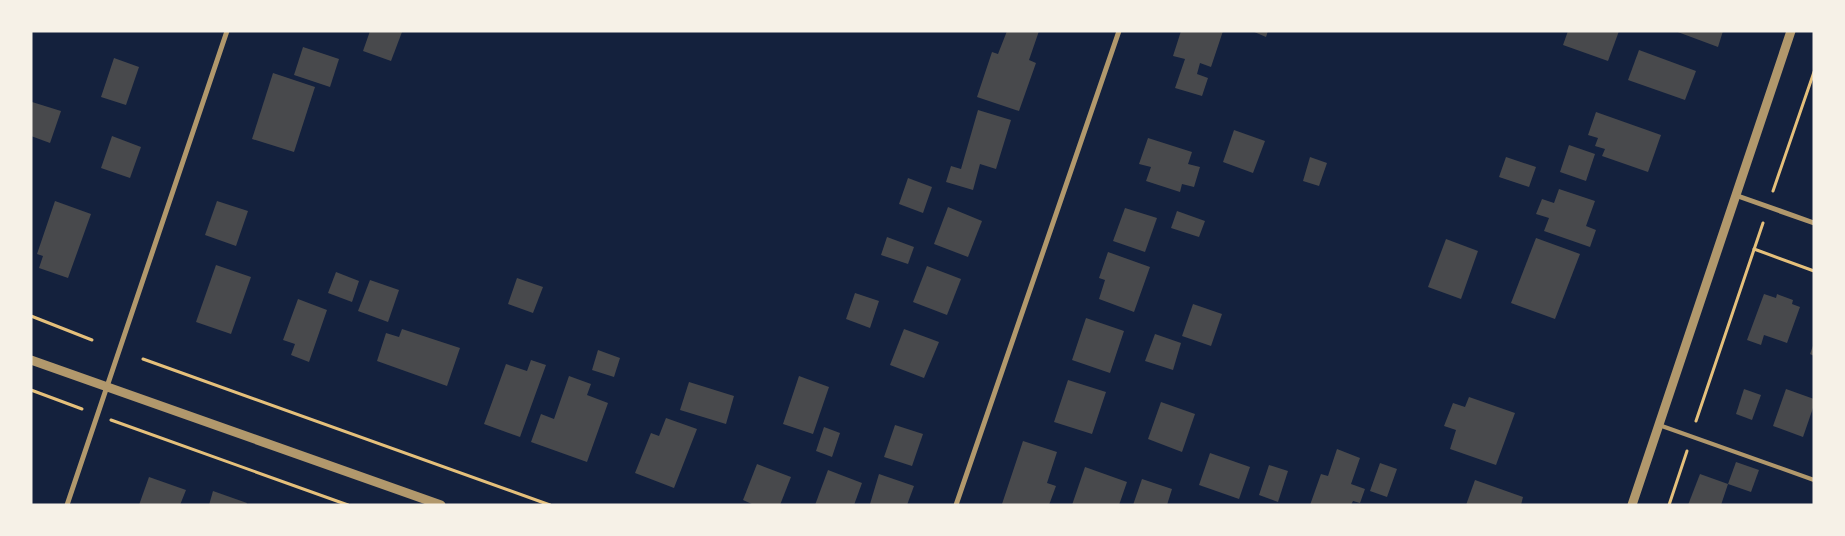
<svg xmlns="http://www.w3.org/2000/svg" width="1845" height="536" font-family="Figtree,sans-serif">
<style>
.building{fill:#48494c}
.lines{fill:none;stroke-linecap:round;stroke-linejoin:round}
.path{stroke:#e5c07b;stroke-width:3}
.service{stroke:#b1986c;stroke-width:4}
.minor{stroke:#b1986c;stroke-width:5}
.tertiary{stroke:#b1986c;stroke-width:9}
</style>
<rect width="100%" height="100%" fill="#14213d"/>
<g class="building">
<polygon points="370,31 402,32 391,61 363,51"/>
<polygon points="1007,31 1039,31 1029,60 1036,63 1019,111 977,97 992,52 998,54"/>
<polygon points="1181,31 1223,31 1211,67 1200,63 1197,74 1208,78 1202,96 1175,88 1185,59 1173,56"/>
<polygon points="1252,31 1268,31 1266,37"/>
<polygon points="1568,31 1619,31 1608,61 1563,45"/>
<polygon points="1675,31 1723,31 1718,47"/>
<polygon points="303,47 339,59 330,87 294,75"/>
<polygon points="1639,50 1696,71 1685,100 1628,80"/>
<polygon points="114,58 139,67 126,105 101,97"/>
<polygon points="273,73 315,87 294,152 252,139"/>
<polygon points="32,102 61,111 50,143 31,136"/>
<polygon points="978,110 1011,120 996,169 980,164 973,190 946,182 951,166 961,169"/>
<polygon points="1596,112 1661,135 1648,172 1602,156 1605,149 1595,146 1598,138 1588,135"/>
<polygon points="1234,130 1265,141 1253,173 1223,162"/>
<polygon points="112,136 141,147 130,178 101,168"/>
<polygon points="1148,138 1192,152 1188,164 1200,167 1194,187 1182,184 1180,192 1146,181 1151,167 1139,164"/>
<polygon points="1569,145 1595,154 1586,181 1560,172"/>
<polygon points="1310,157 1327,163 1319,186 1303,181"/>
<polygon points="1506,157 1536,167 1529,187 1499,177"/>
<polygon points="908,178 932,187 923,213 899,204"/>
<polygon points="1559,189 1595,201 1586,226 1596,230 1590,247 1544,231 1549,218 1536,214 1542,199 1554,203"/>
<polygon points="55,201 91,214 68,278 39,268 43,256 37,254"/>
<polygon points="217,201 248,211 236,246 205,235"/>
<polygon points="948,207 982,221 968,257 934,244"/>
<polygon points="1125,208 1157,218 1145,252 1113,241"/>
<polygon points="1177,211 1205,221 1199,237 1171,228"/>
<polygon points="887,237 914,247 908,264 881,255"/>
<polygon points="1536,238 1580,254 1555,319 1511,303"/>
<polygon points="1446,239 1478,251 1461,299 1428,287"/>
<polygon points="1108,252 1150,267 1134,312 1099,299 1105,280 1099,278"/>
<polygon points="216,265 251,277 231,334 196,322"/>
<polygon points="927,266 961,279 947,315 913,302"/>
<polygon points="336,272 359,281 352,302 328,293"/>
<polygon points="517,278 543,287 533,313 508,304"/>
<polygon points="370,280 399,290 388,322 358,311"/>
<polygon points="855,293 879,301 870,328 846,319"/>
<polygon points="1764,294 1776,298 1777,294 1793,300 1792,304 1800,307 1787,343 1764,335 1761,345 1747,340"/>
<polygon points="298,299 327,310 309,362 291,355 295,344 283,340"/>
<polygon points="1193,304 1222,314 1211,346 1182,336"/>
<polygon points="1086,318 1124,331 1110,373 1072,360"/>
<polygon points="402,329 460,348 447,386 377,361 386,333 399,337"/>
<polygon points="904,329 939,342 924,378 890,365"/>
<polygon points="1155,334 1181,343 1173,370 1145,361"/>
<polygon points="1814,343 1814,356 1810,354"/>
<polygon points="598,350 620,358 614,377 592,370"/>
<polygon points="531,360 546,365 520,437 484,424 506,364 527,371"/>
<polygon points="569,376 591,384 587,395 608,403 587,462 531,442 541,414 554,419"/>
<polygon points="799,376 829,387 813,434 783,424"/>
<polygon points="1068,380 1106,392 1092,434 1054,422"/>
<polygon points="689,382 734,396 726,424 680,410"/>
<polygon points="1744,389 1761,395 1752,420 1736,414"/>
<polygon points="1786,389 1814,399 1814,405 1803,437 1773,426"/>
<polygon points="1469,397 1515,413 1496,465 1450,449 1456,430 1444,426 1453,403 1465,407"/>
<polygon points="1161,402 1195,414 1182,452 1148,439"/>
<polygon points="666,418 697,429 674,488 635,473 651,433 659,436"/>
<polygon points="895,425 923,434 912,466 884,457"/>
<polygon points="824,427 840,433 832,457 816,451"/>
<polygon points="1023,441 1057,452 1047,483 1056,486 1049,505 1002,504"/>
<polygon points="1337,449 1360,458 1351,484 1365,489 1360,503 1353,501 1351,505 1310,505 1321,474 1328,476"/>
<polygon points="1210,453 1250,467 1239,499 1199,485"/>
<polygon points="1736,462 1759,470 1751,492 1728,484"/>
<polygon points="1380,463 1397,469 1387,497 1370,491"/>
<polygon points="757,464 791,477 780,505 754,505 743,500"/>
<polygon points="1269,465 1288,471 1278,502 1259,495"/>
<polygon points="1085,467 1127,482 1119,505 1072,505"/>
<polygon points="828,470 862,483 854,505 815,505"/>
<polygon points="879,474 914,486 907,505 870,504"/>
<polygon points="1700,474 1728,484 1721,505 1688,505"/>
<polygon points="149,477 186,490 180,505 139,505"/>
<polygon points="1142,479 1172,489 1167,505 1133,505"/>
<polygon points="1475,480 1523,497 1521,505 1466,505"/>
<polygon points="213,491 247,503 246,505 209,505"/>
</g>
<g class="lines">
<g class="path">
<polyline points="1773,191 1814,72"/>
<polyline points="1754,249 1814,271"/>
<polyline points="31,316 92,340"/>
<polyline points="143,359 550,505"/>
<polyline points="31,390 82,409"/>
<polyline points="111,420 348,505"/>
<polyline points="1696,421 1763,223"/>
<polyline points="1669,505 1687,451"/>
</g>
<polyline class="service" points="1659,425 1814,480"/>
<g class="minor">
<polyline points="1735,195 1814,223"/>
<polyline points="67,505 227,31"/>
<polyline points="956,505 1119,31"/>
</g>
<g class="tertiary">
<polyline points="31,360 441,505"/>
<polyline points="1632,505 1791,31"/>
</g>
</g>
<rect width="1845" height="536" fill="none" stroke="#f6f1e7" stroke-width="65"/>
</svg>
